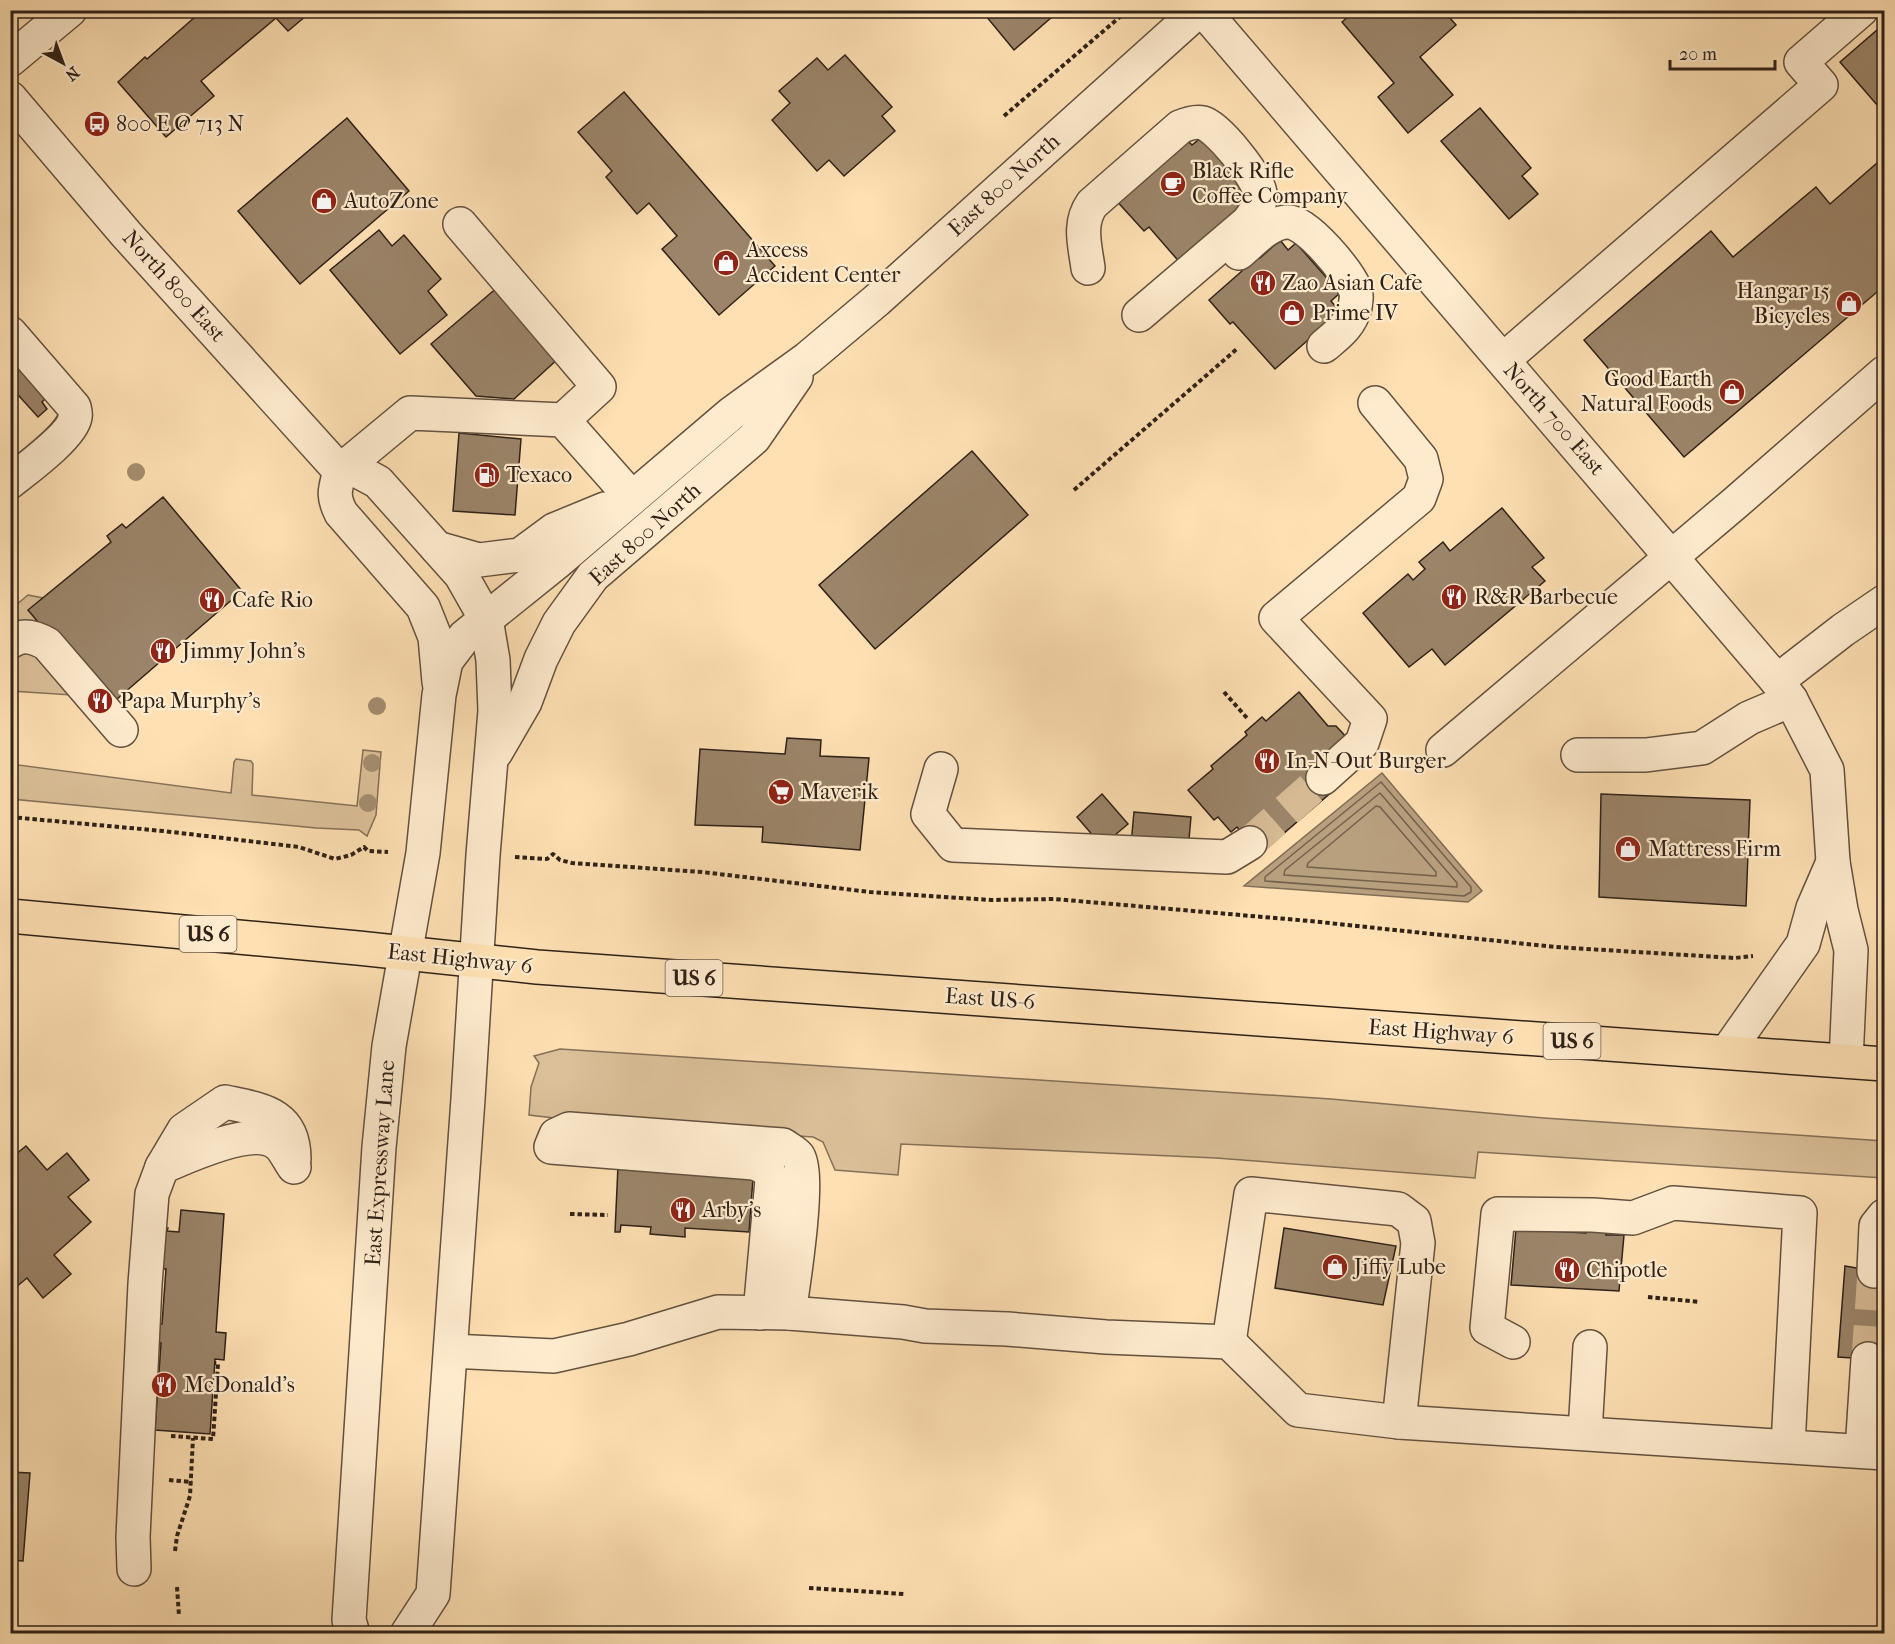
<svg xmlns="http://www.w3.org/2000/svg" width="1895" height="1644" font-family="'IM FELL French Canon',serif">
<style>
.green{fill:#dbc099;stroke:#857058;stroke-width:1.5}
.water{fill:#b89f7e;stroke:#816d55;stroke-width:1.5}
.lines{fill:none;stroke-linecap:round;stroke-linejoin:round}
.shore{stroke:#74604b;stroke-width:1.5}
.building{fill:#9b8469;stroke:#2f2118;stroke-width:1.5}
.minor-tunnel{stroke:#d5ba94;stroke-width:33;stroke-dasharray:33 16;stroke-linecap:butt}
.minor-casing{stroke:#63513f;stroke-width:36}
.highway-casing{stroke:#2f2118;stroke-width:36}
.path{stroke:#2f2118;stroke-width:4;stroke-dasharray:4.5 3;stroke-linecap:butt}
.minor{stroke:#feebce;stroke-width:33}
.highway{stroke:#fee0b3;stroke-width:33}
.tree{fill:#a48d6f}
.labels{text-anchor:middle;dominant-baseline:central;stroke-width:4.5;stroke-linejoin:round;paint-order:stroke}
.shield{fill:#feebce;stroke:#6d5e4f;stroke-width:1.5}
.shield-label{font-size:21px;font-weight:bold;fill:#2f2118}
.poi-label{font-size:22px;fill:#2f2118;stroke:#feebce;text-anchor:start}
.street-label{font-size:22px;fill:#2f2118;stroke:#feebce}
</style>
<rect width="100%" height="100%" fill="#fee0b3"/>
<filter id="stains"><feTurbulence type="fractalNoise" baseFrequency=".00333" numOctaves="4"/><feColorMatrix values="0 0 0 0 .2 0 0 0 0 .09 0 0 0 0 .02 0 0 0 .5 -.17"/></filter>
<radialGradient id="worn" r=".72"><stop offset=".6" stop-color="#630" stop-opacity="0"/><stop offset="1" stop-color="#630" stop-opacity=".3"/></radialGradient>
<g class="green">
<polygon points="28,595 43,598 49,634 11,629 10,610"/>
<polygon points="32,649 71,695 11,691 11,653"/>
<polygon points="363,750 381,752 376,815 367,836 359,830 316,828 11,799 11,764 231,793 234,762 236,759 251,761 253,764 252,795 357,806"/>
<polygon points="560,1049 1331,1099 1544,1118 1884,1141 1884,1178 1478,1152 1475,1178 1216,1158 901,1144 898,1175 835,1170 823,1142 813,1137 588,1122 529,1115 531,1087 539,1063 534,1056"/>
</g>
<polygon class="water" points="1382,773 1482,891 1468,902 1244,886"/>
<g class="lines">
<g class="shore">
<polygon points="1381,782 1471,887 1471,892 1464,896 1265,881 1265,877"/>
<polygon points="1380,793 1457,883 1457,887 1284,875 1285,870"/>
<polygon points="1376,806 1380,807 1436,872 1436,876 1307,867 1308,863"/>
</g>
</g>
<g class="building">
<polygon points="203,10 313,10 288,31 276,18 201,81 214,96 166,137 118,82 145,57 147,59"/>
<polygon points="981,10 1060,10 1014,50"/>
<polygon points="1356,10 1443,10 1456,25 1420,57 1453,95 1408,133 1378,97 1394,83 1342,22"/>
<polygon points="1884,24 1884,113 1840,62"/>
<polygon points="845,55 892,107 882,116 895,131 844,176 829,160 817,171 772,120 790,103 779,91 817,58 828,70"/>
<polygon points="624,92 775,266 719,315 662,249 677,236 649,203 637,214 606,177 612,171 578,132"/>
<polygon points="1480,108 1531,168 1522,176 1538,194 1509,219 1441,141"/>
<polygon points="347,118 409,191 300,284 238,211"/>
<polygon points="1202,137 1248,190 1235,202 1243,212 1182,265 1149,227 1144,231 1114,198 1187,140 1192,145"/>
<polygon points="1884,157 1884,286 1684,457 1584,340 1711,231 1733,257 1816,187 1830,204"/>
<polygon points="379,230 392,246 404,235 441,279 428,291 447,315 400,354 330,270"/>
<polygon points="1280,240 1288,250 1296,243 1340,293 1331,301 1340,312 1275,369 1233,322 1230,324 1209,300 1242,271 1239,268 1256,254 1260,258"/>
<polygon points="499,286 560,357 514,399 476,396 431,344"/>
<polygon points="10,346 51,393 42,402 47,409 38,417 10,386"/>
<polygon points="459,433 521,439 515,515 453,511"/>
<polygon points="972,451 1028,515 875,649 819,585"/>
<polygon points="163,497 242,591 109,706 28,610 111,542 107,536 122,524 126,528"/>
<polygon points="1502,508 1544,558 1532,567 1545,581 1445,665 1432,649 1409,667 1363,613 1408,574 1413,580 1425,569 1419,562 1443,542 1450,551"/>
<polygon points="1299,692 1328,726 1336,726 1350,741 1334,790 1260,854 1237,827 1231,832 1218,817 1214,820 1188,790 1213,769 1211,766 1247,735 1245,732 1262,717 1266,721"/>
<polygon points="787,738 821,740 820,756 869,758 860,850 762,842 763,827 695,825 700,749 785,754"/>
<polygon points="1102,794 1128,824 1102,846 1077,817"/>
<polygon points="1601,794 1750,800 1746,906 1599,897"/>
<polygon points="1134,812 1191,817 1188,850 1131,844"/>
<polygon points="26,1146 47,1170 67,1153 89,1180 68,1197 91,1222 54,1255 71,1274 43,1298 27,1278 10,1292 10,1159"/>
<polygon points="618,1166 710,1169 709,1176 753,1178 749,1232 685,1228 685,1237 650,1234 651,1227 621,1225 620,1232 615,1232"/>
<polygon points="181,1210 224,1214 216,1332 226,1333 224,1360 215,1359 210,1434 155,1430 161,1343 145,1342 147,1323 162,1324 166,1269 154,1268 162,1227 168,1228 167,1231 179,1232"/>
<polygon points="1586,1226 1606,1227 1606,1235 1624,1235 1619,1291 1511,1285 1516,1229 1586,1233"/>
<polygon points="1284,1228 1396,1246 1383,1305 1275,1288"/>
<polygon points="1845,1266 1874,1271 1884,1271 1884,1386 1880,1385 1868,1359 1838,1357"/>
<polygon points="10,1472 30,1473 23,1561 10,1560"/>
</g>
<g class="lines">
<g class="minor-tunnel">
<polyline points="1250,843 1323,778"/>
<polyline points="1868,1359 1874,1271"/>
</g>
<g class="minor-casing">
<g id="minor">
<polyline points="1203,10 1777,681 1791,700 1827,770 1833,862 1841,910 1851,950 1846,1061"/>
<polyline points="10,60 70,10"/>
<polyline points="10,98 126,234 340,471"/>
<polyline points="460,224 599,387 563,420"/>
<path d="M1239,253C1252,242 1270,221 1289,222C1308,223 1348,272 1355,289C1357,294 1356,302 1355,307C1351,325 1337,335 1324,346"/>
<path d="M1088,268C1085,245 1078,224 1092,204L1180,127C1187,124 1195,121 1203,123C1218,127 1258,177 1260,193C1262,204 1254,214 1248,222L1139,315"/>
<path d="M10,333L74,407C75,411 76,414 75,417C73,435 25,470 10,482"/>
<polyline points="1503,360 1821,85 1801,62 1861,10"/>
<polyline points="340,471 354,469 378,482 461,575 486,619 493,660 495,711 483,855 468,1099 433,1594 407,1634"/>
<polyline points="340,471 410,413 563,420 632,498"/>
<path d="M340,471C335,490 332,495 341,513L423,607L435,637L439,682"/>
<polyline points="437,548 479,560 520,555 554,530 605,509"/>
<path d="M10,642C23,633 35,637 47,644L121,730"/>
<polyline points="1777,681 1843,630 1884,602"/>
<polyline points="1443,750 1734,504 1884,373"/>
<polyline points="496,752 525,702 541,659 559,623 593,576 754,438 796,377"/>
<polyline points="1578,755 1646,755 1702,748 1749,718 1791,700"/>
<polyline points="941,769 928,814 953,845 1227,857 1250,843"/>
<polyline points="1323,778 1362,743 1370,719 1276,618 1419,498 1426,479 1421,459 1375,403"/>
<polyline points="1727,1052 1803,944 1813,908 1833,862"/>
<path d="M162,1167L184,1130L225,1102C262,1110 294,1113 294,1159"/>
<polyline points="1874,1271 1876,1226 1884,1216"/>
<path d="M760,1313L772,1180L767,1168L754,1163L551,1147L556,1135L569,1129L783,1145C787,1148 795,1152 798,1156C811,1174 793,1286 789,1313"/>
<polyline points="1229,1342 1251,1194 1398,1209 1414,1221 1418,1243 1399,1422"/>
<polyline points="1513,1342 1487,1328 1498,1214 1593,1215 1633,1218 1673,1203 1800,1213 1788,1446"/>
<polyline points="451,1351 554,1356 629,1339 718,1312 789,1313 903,1322 925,1326 1007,1329 1106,1337 1229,1342 1298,1410 1399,1422 1884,1453"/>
<polyline points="1585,1433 1590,1347"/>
<polyline points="1862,1451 1868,1359"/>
<path d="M134,1569L133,1537L145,1284L152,1194L162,1167C187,1157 253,1124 278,1144C284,1149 289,1160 294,1167"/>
<polyline points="353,1634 349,1620 379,1147 389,1046 423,853 439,695 446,661 465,636 556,563 732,413 808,358 877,300 1199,10"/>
</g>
</g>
<g class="highway-casing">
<polyline id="highway" points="10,916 358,948 537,967 1884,1064"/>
</g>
<g class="path">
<polyline points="1004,116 1128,10"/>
<polyline points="1074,490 1238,348"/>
<polyline points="1224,692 1247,718"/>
<polyline points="10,817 163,831 299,847 335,859 351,855 364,847 368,851 388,852"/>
<polyline points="515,857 547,859 553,854 560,860 572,863 702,872 870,892 991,900 1054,899 1310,921 1555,947 1735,958 1753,956"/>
<polyline points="570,1214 608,1215"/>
<polyline points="1648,1297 1700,1302"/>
<polyline points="171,1436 213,1439 218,1363 215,1363"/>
<polyline points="169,1480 192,1482"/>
<polyline points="175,1551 177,1536 190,1496 193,1438"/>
<polyline points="177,1587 179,1616"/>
<polyline points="809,1588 904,1594"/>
<polyline points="807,1633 827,1634"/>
</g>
<use href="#minor" class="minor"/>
<use href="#highway" class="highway"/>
</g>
<g class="tree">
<circle cx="136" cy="472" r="9"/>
<circle cx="377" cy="706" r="9"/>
<circle cx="372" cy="763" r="9"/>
<circle cx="368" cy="803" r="9"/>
</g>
<defs>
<g id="bus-disc" transform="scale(1.35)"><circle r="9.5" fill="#8f2418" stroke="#feebce"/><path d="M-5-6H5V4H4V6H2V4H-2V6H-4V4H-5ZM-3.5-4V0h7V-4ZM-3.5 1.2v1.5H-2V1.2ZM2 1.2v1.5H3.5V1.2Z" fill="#fff"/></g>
<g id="cafe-disc" transform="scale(1.35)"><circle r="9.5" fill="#8f2418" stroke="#feebce"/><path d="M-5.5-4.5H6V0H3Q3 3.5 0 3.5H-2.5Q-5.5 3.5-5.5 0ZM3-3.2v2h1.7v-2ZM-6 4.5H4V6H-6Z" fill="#fff"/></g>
<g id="shop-disc" transform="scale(1.35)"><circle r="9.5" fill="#8f2418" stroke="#feebce"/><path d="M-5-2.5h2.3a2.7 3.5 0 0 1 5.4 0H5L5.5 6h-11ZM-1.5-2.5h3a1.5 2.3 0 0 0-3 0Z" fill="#fff"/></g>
<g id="restaurant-disc" transform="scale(1.35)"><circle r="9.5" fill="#8f2418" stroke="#feebce"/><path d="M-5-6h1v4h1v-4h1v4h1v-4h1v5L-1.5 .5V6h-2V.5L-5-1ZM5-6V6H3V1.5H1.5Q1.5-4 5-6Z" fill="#fff"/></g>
<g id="fuel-disc" transform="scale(1.35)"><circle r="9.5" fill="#8f2418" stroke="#feebce"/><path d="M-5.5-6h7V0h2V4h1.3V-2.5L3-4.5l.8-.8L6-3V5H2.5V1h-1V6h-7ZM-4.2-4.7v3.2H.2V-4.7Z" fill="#fff"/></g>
<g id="supermarket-disc" transform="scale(1.35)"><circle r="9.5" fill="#8f2418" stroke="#feebce"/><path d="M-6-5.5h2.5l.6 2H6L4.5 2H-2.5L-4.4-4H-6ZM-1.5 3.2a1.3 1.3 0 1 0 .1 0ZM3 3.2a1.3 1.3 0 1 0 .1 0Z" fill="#fff"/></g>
</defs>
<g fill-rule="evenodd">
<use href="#bus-disc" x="97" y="124"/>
<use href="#cafe-disc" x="1173" y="184"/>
<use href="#shop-disc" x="324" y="201"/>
<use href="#shop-disc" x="726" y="263"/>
<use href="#restaurant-disc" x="1263" y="283"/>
<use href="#shop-disc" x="1849" y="304"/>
<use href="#shop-disc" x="1292" y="313"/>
<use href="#shop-disc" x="1732" y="392"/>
<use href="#fuel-disc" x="487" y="475"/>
<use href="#restaurant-disc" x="1454" y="597"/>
<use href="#restaurant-disc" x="212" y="600"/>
<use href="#restaurant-disc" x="163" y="651"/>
<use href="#restaurant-disc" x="100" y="701"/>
<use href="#restaurant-disc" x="1267" y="761"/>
<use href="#supermarket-disc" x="781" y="792"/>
<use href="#shop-disc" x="1628" y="849"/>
<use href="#restaurant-disc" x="683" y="1210"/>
<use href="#shop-disc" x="1335" y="1267"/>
<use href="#restaurant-disc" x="1567" y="1270"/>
<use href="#restaurant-disc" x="164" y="1385"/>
</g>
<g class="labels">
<g class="shield">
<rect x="179.5" y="916" width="57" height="36" rx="4.5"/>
<rect x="665.5" y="960" width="57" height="36" rx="4.5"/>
<rect x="1543.5" y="1023" width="57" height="36" rx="4.5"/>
</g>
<g class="shield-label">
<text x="208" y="934">US 6</text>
<text x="694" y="978">US 6</text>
<text x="1572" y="1041">US 6</text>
</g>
<g class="poi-label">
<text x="116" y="124">800 E @ 713 N</text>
<text x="1192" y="171">Black Rifle<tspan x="1192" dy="25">Coffee Company</tspan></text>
<text x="344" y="201">AutoZone</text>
<text x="746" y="250">Axcess<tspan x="746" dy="25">Accident Center</tspan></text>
<text x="1282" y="283">Zao Asian Cafe</text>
<text x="1830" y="291" text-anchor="end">Hangar 15<tspan x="1830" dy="25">Bicycles</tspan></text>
<text x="1312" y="313">Prime IV</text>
<text x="1712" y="379" text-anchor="end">Good Earth<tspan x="1712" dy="25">Natural Foods</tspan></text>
<text x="506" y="475">Texaco</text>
<text x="1474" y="597">R&amp;R Barbecue</text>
<text x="232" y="600">Cafe Rio</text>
<text x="182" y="651">Jimmy John's</text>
<text x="120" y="701">Papa Murphy's</text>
<text x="1286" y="761">In-N-Out Burger</text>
<text x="800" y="792">Maverik</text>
<text x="1648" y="849">Mattress Firm</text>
<text x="702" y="1210">Arby's</text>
<text x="1354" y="1267">Jiffy Lube</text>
<text x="1586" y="1270">Chipotle</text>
<text x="184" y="1385">McDonald's</text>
</g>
<g class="street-label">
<text transform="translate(1004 185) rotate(-42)">East 800 North</text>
<text transform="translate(174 286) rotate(48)">North 800 East</text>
<text transform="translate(1554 419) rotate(49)">North 700 East</text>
<text transform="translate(645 534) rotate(-42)">East 800 North</text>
<text transform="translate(460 959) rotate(6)">East Highway 6</text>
<text transform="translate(990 999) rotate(4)">East US-6</text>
<text transform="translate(1441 1032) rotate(4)">East Highway 6</text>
<text transform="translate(380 1163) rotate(-86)">East Expressway Lane</text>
</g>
</g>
<rect width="1895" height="1644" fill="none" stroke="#fee0b3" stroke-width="36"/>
<rect x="12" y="12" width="1871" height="1620" fill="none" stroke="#2f2118" stroke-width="3"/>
<rect x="18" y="18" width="1859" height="1608" fill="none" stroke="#2f2118" stroke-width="1.5"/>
<g transform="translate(63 63) rotate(139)" stroke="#feebce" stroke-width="4.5" paint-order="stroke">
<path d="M0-4.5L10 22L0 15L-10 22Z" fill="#2f2118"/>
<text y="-9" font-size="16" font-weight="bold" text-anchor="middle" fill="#2f2118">N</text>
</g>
<path d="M1670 60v9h105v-9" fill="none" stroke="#2f2118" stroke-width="3"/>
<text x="1679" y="60" font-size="18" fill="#2f2118" stroke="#feebce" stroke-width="4.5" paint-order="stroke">20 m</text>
<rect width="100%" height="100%" filter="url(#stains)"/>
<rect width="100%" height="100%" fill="url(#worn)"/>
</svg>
